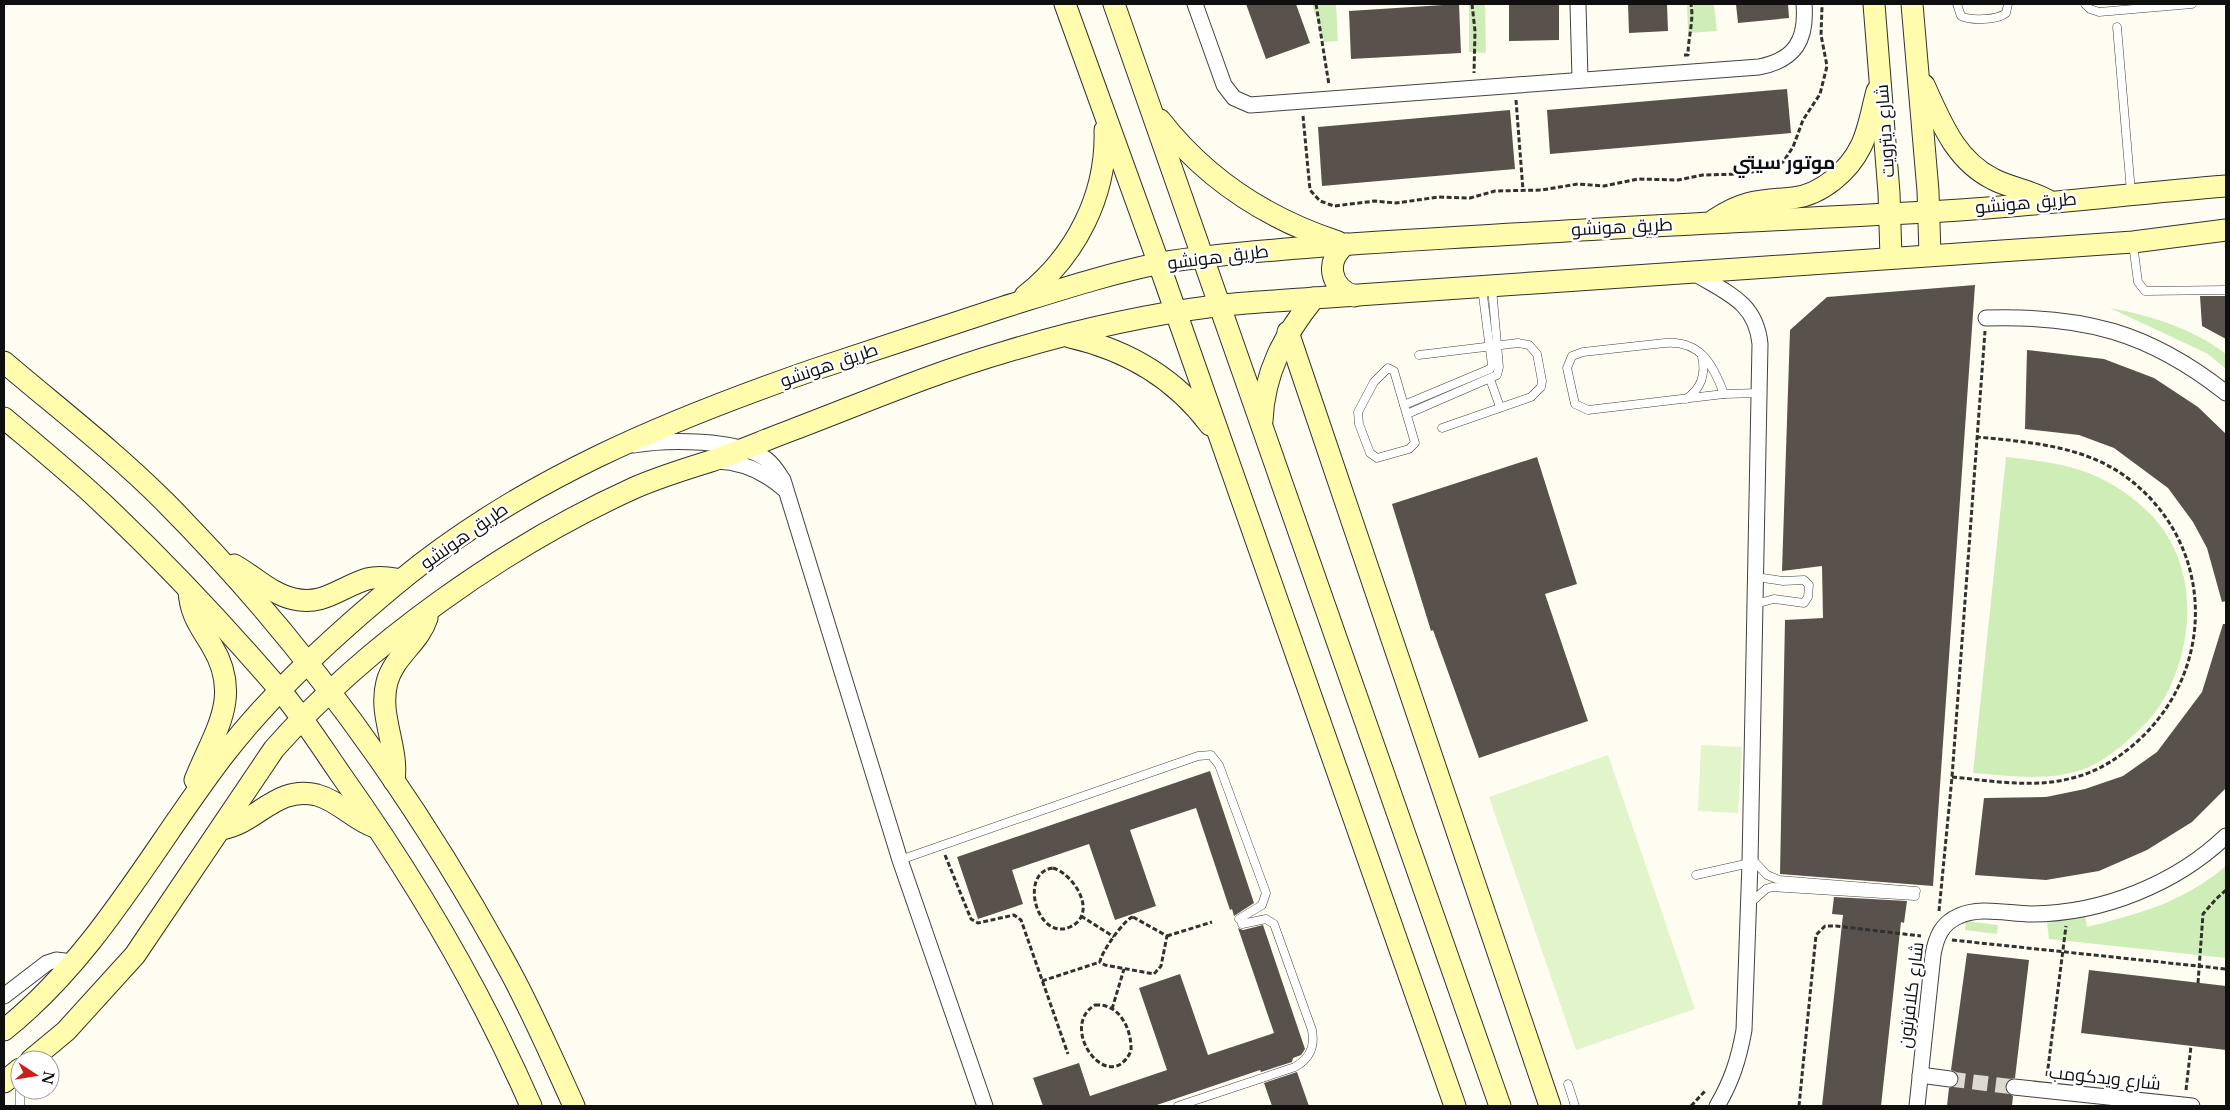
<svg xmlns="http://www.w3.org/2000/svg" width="2230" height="1110" font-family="'Libre Baskerville',Cairo,serif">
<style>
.green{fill:#cfeeb7}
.pitch{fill:#e2f4ca}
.building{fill:#59514b}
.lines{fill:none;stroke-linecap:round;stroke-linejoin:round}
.street-tunnel{stroke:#dbd9d0;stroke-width:15;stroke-dasharray:15 8;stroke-linecap:butt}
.lane-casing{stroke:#424242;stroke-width:9}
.street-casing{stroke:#424242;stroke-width:17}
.secondary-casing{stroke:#313131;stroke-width:23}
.path{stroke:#313131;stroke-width:3;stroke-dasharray:5 2.5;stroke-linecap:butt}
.lane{stroke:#fff;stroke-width:8}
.street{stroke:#fff;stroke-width:15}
.secondary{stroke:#fffcad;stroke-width:21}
.labels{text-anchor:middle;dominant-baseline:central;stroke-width:5;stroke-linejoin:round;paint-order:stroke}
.street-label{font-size:18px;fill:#0f0f0f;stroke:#fff}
.neighbourhood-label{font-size:19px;font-weight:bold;fill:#0f0f0f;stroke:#fff}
</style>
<rect width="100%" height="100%" fill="#fffdf2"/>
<g class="green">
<polygon points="1312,4 1336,4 1338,41 1324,42"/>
<polygon points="1469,4 1485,4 1486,53 1469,52"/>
<polygon points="1687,4 1714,4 1717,31 1688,33"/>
<path d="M2110,308C2150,315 2194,329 2226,354V369L2208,354Z"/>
<path d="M2006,457C2062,463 2101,469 2144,508C2199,557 2197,639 2164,699C2155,715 2140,730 2126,742C2113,753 2096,766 2078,771C2045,781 2008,776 1973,773Z"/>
<path d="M2226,866V958L2049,939L2047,923L2085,916L2087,927C2142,913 2181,903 2226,866Z"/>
<polygon points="1966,921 1998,925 1997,934 1965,930"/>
</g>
<g class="pitch">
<polygon points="1701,745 1742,747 1738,813 1698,811"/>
<polygon points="1608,755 1695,1009 1576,1050 1489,797"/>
</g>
<g class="building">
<polygon points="1246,4 1296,4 1310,43 1266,59"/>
<polygon points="1459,4 1461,53 1351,59 1349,11"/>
<polygon points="1509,4 1559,4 1559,40 1509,41"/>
<polygon points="1628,4 1667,4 1668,31 1629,33"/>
<polygon points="1736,4 1788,4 1789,18 1738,23"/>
<polygon points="1787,89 1791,133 1550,154 1547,110"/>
<polygon points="1510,110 1515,169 1322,186 1318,127"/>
<polygon points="1975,285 1933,886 1780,874 1785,620 1823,618 1822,566 1782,571 1790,330 1827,297"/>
<polygon points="2200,296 2226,296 2226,339 2202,326"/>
<polygon points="2027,350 2104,359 2154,378 2198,407 2226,434 2226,601 2222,602 2207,548 2193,522 2168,488 2114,448 2079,435 2025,429"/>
<polygon points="1537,457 1577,584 1545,594 1588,721 1479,758 1433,630 1431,631 1392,504"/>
<polygon points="2223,624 2226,624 2226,788 2192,822 2147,850 2099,871 2046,880 1975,875 1984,798 2046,797 2085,789 2123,776 2157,752 2202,692"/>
<polygon points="1210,771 1254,903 1234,916 1232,909 1230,910 1196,808 1130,830 1156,906 1115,920 1089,844 1012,870 1023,904 978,919 957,857"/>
<polygon points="1834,897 1907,901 1904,923 1901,922 1881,1106 1822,1106 1843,915 1832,914"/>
<polygon points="1263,925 1305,1049 1301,1055 1293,1058 1292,1062 1261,1072 1260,1070 1154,1106 1043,1106 1033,1078 1079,1063 1090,1096 1167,1070 1139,988 1180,974 1208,1055 1274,1033 1238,928 1243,930"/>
<polygon points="1967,953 2029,960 2015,1078 2010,1079 2005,1086 2006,1091 2013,1096 2012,1106 1947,1106 1949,1088 1957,1085 1959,1080 1956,1072 1951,1070"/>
<polygon points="2089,970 2226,986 2226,1050 2081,1033"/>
<polygon points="1297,1072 1309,1106 1272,1106 1264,1083"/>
</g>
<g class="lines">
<polyline class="street-tunnel" points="1950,1079 2014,1087"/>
<g class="lane-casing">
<g id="lane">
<path d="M1957,4L1961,16C1971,21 1998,20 2006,13L2008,4"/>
<polyline points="2085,4 2090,9 2099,12 2192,4"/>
<polyline points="2117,27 2131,192"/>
<polyline points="2133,244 2138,282 2145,291 2226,290"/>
<path d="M1665,343C1700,340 1713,364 1724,394L1588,410L1575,404L1567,368L1572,356L1583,352Z"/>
<polyline points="1419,355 1518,343 1529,345 1537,354 1542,381 1541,387 1531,397 1442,428"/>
<polygon points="1388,368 1394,371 1415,443 1409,449 1377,458 1370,453 1359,424 1358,412 1374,382"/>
<polyline points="1490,379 1500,407"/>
<polyline points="1724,394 1759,393"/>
<path d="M1686,399C1701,389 1706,374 1702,357"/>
<polyline points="1404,405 1490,369 1492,365 1482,288"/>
<polyline points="1407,414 1497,375 1499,367 1492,288"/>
<polyline points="1755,604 1774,599 1804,603 1808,597 1809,585 1804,580 1783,581 1756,577"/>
<polyline points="1751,858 1767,875 1779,880 1916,891"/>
<polyline points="900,860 1198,756 1211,755 1219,765 1266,893 1262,905 1239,919"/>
<polyline points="1696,875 1750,863"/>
<polyline points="1750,903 1766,889 1772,887 1915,896"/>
<polyline points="1568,1084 1575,1106"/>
<polyline points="20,1106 20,1090"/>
<path d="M1178,1106L1295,1067C1310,1058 1315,1047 1312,1030L1274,924L1266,919L1242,924"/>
</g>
</g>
<g class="street-casing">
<g id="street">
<path d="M1195,4L1224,85L1234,98L1250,105L1759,67C1795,60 1807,40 1804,4"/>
<polyline points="1578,4 1580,79"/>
<path d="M1694,273C1727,293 1756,302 1760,344L1750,863L1744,1030C1739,1058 1732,1081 1717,1106"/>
<path d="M1986,318C2083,315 2149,332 2226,393"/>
<path d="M634,445C667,439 738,439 766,459C773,464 778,472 783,480L900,860L985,1106"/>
<path d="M717,461C743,462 765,472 784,489"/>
<polyline points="4,996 47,963 56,960 73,962"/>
<polyline points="1920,1075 1950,1079"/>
<polyline points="2014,1087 2192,1106"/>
<path d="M1917,1106L1933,955C1936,937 1942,923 1959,916C1980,906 2009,914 2031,914C2101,914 2176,884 2226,836"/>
</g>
</g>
<g class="secondary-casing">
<g id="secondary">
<polyline points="1065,4 1159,264 1455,1106"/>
<polyline points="1114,4 1500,1106"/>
<polyline points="1874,4 1889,193 1891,258"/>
<polyline points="1912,4 1928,191 1930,255"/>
<path d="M1924,85C1941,122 1955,160 1993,179C2010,188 2029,190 2047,200"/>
<path d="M1160,120C1206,179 1268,219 1338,242"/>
<path d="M1714,220C1744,200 1759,201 1793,198C1821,195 1849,171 1861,146C1869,130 1872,109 1877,91"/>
<path d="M1346,244C1325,260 1329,287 1354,296"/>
<path d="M1025,296C1076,256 1107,195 1105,130"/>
<polyline points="1288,332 1550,1106"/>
<path d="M1070,337C1127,350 1175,378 1210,425"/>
<path d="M4,362C58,408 115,452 165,502C303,641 418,801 511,973C534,1016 554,1062 574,1106"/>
<path d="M4,418C36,445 69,472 100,501C163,560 223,624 279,689C302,716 321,746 341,775C415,879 480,989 531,1106"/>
<path d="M1262,421C1264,373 1284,335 1314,298"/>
<path d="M234,565C254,576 271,594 294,599C323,606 341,587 367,579C379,576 390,578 401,580"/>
<path d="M189,590C190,614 200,626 212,646C243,697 214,732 195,780"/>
<path d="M394,781C399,747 378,716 387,682C394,656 419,643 427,618"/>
<path d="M221,829C258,823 275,785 317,795C339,801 354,820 375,827"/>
<path d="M4,1030C97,956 152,849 223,756C274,690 337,633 401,580C523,480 666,421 813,370C877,349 940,328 1004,307C1056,291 1107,274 1161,263C1207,255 1253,252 1299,248C1382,241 1466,237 1549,232C1675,224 1800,219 1926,212C2026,207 2126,194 2226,186"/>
<path d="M31,1060L66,1031L135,955L274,749C367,644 506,546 634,488C659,477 685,469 711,461C738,452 765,440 792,430C863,403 933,373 1005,352C1074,331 1144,315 1215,306C1248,302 1281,301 1314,298L2133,242L2226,230"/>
<polyline points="4,1082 20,1069"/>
</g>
</g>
<g class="path">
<polyline points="1316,4 1329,85"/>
<polyline points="1472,4 1475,31 1474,73"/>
<path d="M1684,55H1688C1688,38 1694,21 1691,4"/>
<polyline points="1516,100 1523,190"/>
<polyline points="1303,116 1310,190 1320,201 1334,206 1375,201 1396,203 1439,197 1470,198 1495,191 1542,190 1578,184 1604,186 1638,179 1678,180 1703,175 1743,174 1775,167 1783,162 1793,147 1803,120 1820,94 1827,66 1821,35 1822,7"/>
<path d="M1952,777C1994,781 2035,789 2076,777C2103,770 2129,751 2148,731C2220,654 2209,534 2122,474C2079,445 2027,442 1977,437"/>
<polyline points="945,855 971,919 978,923 1014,915 1021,920 1068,1054"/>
<path d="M1053,868C1074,874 1099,914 1070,927C1037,942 1018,872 1053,868Z"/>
<polyline points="1939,911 1952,777 1985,331"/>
<polyline points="1081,916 1114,937"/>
<path d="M1133,917L1167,936L1161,966L1154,974L1105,965L1100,962C1100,954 1125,918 1133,917Z"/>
<polyline points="1167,936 1212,922"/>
<polyline points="1952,940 2226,969"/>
<polyline points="1042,981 1100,962"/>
<polyline points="2198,983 2203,914 2216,899 2226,890"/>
<path d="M1095,1005C1120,1003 1132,1030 1131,1051C1109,1098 1057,1027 1095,1005Z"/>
<polyline points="1112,1009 1124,969"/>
<polyline points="2047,1076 2066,926"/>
<polyline points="2186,1090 2191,1046"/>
<polyline points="1691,1106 1706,1090"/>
<polyline points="1799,1106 1816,935 1825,926 1836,926 1921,936"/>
</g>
<use href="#lane" class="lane"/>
<use href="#street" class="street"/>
<use href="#secondary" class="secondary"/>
</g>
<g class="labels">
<g class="street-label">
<text transform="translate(1885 131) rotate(-94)">شارع ديترويت</text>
<text transform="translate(2026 203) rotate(-5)">طريق هونشو</text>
<text transform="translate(1622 227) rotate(-3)">طريق هونشو</text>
<text transform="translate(1218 257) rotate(-7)">طريق هونشو</text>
<text transform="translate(829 365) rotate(-19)">طريق هونشو</text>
<text transform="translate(464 536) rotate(-35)">طريق هونشو</text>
<text transform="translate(1911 995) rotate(-83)">شارع كلافرتون</text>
<text transform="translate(2105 1078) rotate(6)">شارع ويدكومب</text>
</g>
<g class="neighbourhood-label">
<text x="1784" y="162">موتور سيتي</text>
</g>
</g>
<rect width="2230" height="1110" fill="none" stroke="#0f0f0f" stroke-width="10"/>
<g transform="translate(35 1075) rotate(102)"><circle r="24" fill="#ffffff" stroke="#9f9f9f"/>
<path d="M0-4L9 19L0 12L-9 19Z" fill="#cd1f19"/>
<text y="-8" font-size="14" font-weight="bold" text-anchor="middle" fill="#0f0f0f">N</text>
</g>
</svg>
